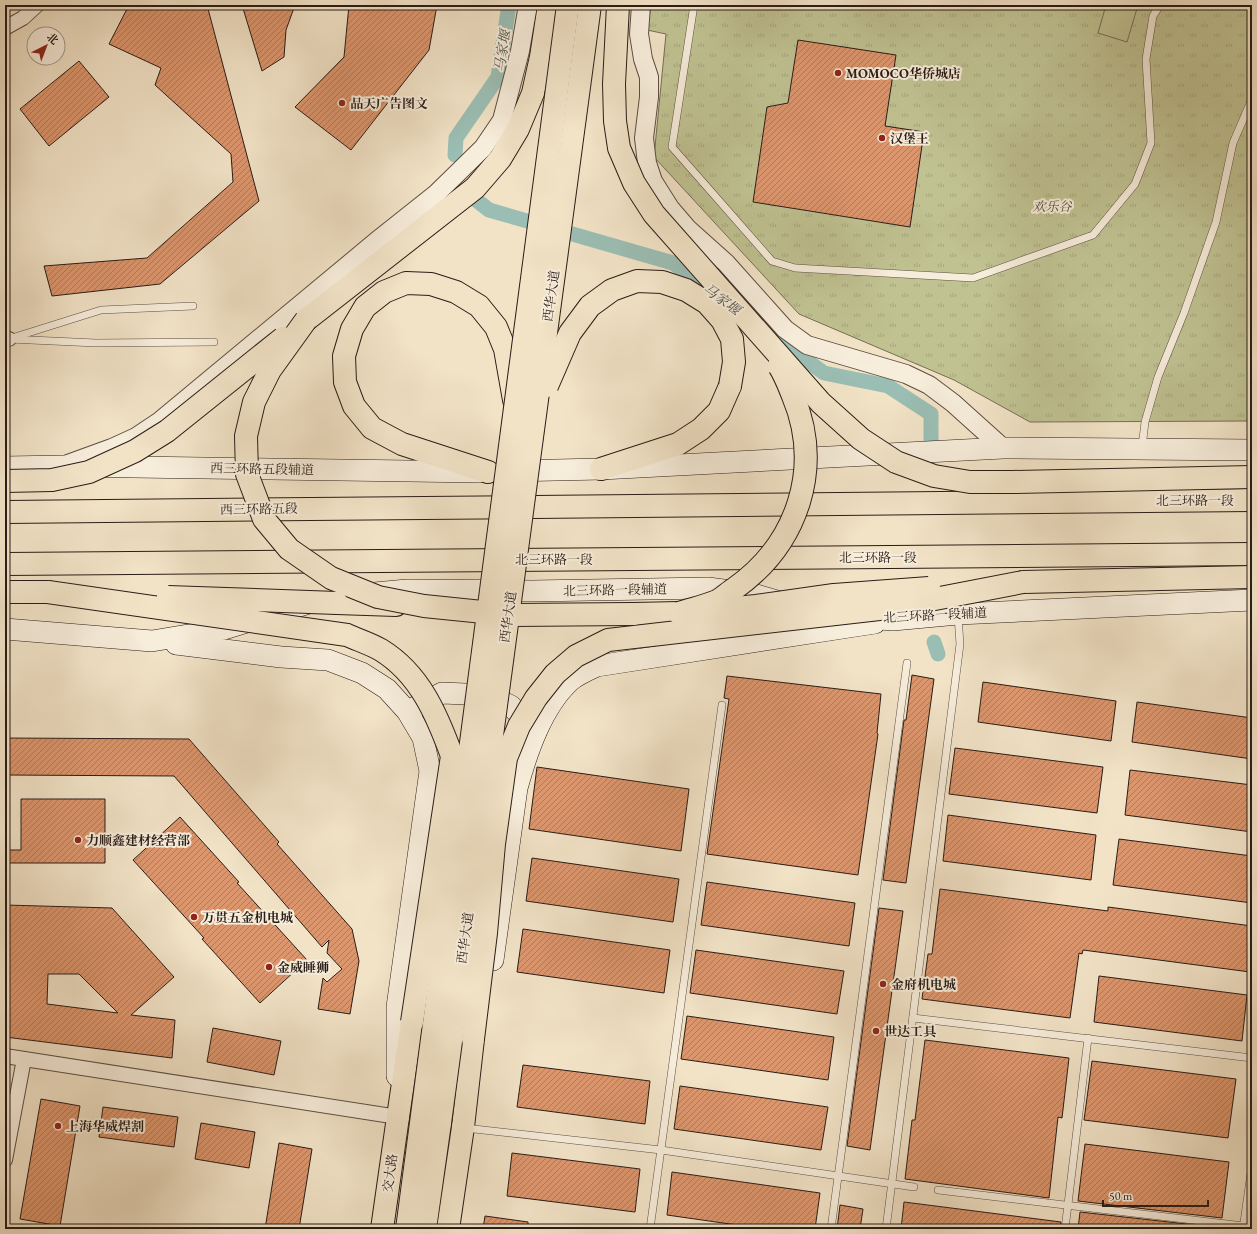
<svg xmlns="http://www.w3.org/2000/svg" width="1257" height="1234" font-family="'EB Garamond','Noto Serif SC',serif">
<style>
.park{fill:url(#park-tufts);stroke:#746f54}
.pitch{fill:#c0c292;stroke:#746f54}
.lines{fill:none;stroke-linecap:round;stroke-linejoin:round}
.canal{stroke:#9bbeb4;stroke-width:15}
.building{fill:url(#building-hatch);stroke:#291c17;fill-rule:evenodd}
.service-casing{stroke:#5b4e43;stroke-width:8}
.minor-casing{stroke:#5b4e43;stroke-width:16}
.tertiary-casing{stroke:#5b4e43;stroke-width:20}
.secondary-casing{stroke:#291c17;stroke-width:22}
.primary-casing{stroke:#291c17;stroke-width:24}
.trunk-casing{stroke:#291c17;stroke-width:24}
.service{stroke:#f7eddb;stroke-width:7}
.minor{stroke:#f7eddb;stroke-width:14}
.tertiary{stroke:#f7eddb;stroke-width:18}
.secondary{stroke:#f7eddb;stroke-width:21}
.primary{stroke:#f2e3c7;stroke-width:22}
.trunk{stroke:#f2e3c7;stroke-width:22}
.trunk-bridge-casing{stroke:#291c17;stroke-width:24;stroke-linecap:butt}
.trunk-bridge{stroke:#f2e3c7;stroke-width:22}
.poi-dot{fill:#8f2418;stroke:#f7eddb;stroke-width:1.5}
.labels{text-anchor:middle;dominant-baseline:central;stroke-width:4;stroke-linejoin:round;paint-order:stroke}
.poi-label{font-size:13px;font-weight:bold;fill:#291c17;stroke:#f7eddb;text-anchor:start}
.park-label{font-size:13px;font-style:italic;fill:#564e3c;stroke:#f7eddb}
.street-label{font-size:13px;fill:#291c17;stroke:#f7eddb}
.water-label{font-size:14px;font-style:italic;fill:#51554e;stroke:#f7eddb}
</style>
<defs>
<pattern id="park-tufts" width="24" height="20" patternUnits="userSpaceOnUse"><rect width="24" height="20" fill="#c0c292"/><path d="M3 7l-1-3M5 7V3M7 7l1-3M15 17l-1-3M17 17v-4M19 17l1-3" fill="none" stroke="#a5a67d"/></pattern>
<pattern id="building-hatch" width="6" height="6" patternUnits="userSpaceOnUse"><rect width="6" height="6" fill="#dc966e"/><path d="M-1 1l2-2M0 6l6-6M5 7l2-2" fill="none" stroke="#b27a59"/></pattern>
</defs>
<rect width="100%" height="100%" fill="#f2e3c7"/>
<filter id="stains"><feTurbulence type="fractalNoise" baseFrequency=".005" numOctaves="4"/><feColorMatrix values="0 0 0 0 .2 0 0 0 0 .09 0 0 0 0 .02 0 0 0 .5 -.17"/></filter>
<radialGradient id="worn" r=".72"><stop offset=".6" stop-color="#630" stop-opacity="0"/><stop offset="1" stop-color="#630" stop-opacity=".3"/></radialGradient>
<polygon class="park" points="651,5 1252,5 1252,421 1030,422 954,380 799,314 654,157 666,34 647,30"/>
<polygon class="pitch" points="1106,5 1138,5 1127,42 1098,33"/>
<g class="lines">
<g class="canal">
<polyline points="455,155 456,138 498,77 509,5"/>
<polyline points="475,199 489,210 673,263 716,295"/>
<polyline points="766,331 824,373 888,386 931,414 931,441"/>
<polyline points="934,642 938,654"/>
</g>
</g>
<g class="building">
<polygon points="129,5 207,5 259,201 160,284 52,296 44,266 147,258 233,182 231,154 155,85 161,68 109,44"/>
<polygon points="242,5 295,5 286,30 284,57 262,71"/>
<polygon points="349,5 437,5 429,50 351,150 295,107 344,57"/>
<polygon points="798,40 896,55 885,126 924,132 910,227 753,202 767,107 788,103"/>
<polygon points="79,61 109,97 49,146 20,109"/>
<polygon points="912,675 934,679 906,883 883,880 904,720 906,720"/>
<polygon points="727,676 881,694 877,733 878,734 858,875 707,854 729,699 724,698"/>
<polygon points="983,682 1116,701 1111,741 978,722"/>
<polygon points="1137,702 1252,718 1252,759 1132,742"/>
<polygon points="5,738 189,739 279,842 277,844 352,929 359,961 350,1014 318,1009 323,978 327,982 342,969 327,953 329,940 322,947 174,776 5,775"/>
<polygon points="955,748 1103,767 1097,813 949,794"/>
<polygon points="537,767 689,789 681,851 529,829"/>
<polygon points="1130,770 1252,785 1252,832 1125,815"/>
<polygon points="21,799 105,799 105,863 5,863 5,850 21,850"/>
<polygon points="948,815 1096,835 1091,880 943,861"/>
<polygon points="180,817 239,882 237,883 307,960 260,1003 202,939 204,938 133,860"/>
<polygon points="1119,839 1252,856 1252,903 1113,885"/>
<polygon points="532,858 679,879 673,922 526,901"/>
<polygon points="707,882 855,903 849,946 701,925"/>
<polygon points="940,889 1108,911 1108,907 1252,926 1252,958 1250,972 1083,950 1082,954 1079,953 1070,1018 922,999 928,954 932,954"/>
<path d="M5,905L112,908L174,977L131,1015L175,1020L172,1058L5,1037ZM48,974H79L118,1013L47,1004Z"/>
<polygon points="879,908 903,911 870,1150 847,1146"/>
<polygon points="523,929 670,950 664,993 517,972"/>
<polygon points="696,950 844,971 837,1014 690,993"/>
<polygon points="1099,976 1247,995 1242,1041 1094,1022"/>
<polygon points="687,1016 834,1037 828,1080 681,1059"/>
<polygon points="213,1028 281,1041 274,1075 207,1062"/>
<polygon points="925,1040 1069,1058 1062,1118 1058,1117 1049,1198 905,1179 912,1120 915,1120"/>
<polygon points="1092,1061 1236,1079 1228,1138 1084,1120"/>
<polygon points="523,1065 650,1081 645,1124 517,1107"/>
<polygon points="680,1086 828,1107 821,1150 674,1129"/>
<polygon points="41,1099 80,1106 60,1226 20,1219"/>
<polygon points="103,1107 178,1117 174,1147 99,1137"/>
<polygon points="201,1123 255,1132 249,1168 195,1159"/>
<polygon points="279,1143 312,1149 299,1229 265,1229"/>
<polygon points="1085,1144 1229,1162 1222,1218 1078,1201"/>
<polygon points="512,1153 640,1169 635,1212 507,1196"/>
<polygon points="672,1172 820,1193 815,1229 765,1229 667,1215"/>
<polygon points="904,1202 1061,1222 1060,1229 901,1229"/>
<polygon points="840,1205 863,1209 860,1229 837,1229"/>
<polygon points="1080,1212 1204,1226 1204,1229 1078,1229"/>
<polygon points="485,1216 528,1222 528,1229 483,1229"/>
</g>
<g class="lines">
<g class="service-casing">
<g id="service">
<polyline points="694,5 672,147 772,261 795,268 973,278 1093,235 1135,184 1151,143 1146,59 1153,16 1160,5"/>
<polyline points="15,337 101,310 193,306"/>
<polyline points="9,339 96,343 214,342"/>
<polyline points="1142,447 1145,422 1158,377 1184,313 1216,222 1233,143 1252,99"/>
<polyline points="913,1018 1252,1058"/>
<polyline points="465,1128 661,1150 914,1187"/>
<polyline points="938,1190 1244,1226"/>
<polyline points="650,1229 722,705"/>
<polyline points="831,1229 907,663"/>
<polyline points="886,1229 960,644 958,616"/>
<polyline points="1065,1229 1088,1038"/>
<polyline points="1243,1229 1252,1166"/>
</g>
</g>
<g class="minor-casing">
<g id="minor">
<polyline points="5,28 23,18 37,5"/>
<polyline points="5,338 9,339"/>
<polyline points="5,1056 398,1117"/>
<polyline points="5,1160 24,1059"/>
</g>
</g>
<g class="tertiary-casing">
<g id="tertiary">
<polyline points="641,5 639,34 643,59 649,77 649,97 644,138 647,163 653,181 670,208 688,229 726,263 785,329 807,345 906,374 929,385 953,403 1003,448"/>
<polyline points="68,464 112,448 136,437 160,421 378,240 437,193 483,148 502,120 520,51 528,5"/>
</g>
</g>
<g class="secondary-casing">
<g id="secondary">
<polyline points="5,467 63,466 478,472"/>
<polyline points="510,471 601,469 1003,448 1252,450"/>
<polyline points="375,593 407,590 532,591 708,588 753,594 784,603"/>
<polyline points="857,617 893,620 958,614 1252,600"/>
<polyline points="5,629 152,641 224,629 306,604"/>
<polyline points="176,644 281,657 328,660 362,673 387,689 407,711 423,738 430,771 397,1007 397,1076"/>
<polyline points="412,709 442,693 489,695 511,706 536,732"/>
<path d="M493,960L517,788C527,752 542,707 570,681C577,675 588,670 597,666L875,623"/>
</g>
</g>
<g class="primary-casing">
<g id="primary">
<polyline points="382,1229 398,1117"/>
<polyline points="448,1229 463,1127"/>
</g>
</g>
<g class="trunk-casing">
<g id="trunk">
<polyline points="306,320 475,188 500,159 518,129 533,93 541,57 549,5"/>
<polyline points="601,469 678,444 701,429 719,411 730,386"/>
<polyline points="488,472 402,444 372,428 354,406 345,382 344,356 352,329 365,307 384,292 406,283 431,284 456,292 479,306 496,327 505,349 514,400"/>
<polyline points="5,512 1252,500"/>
<polyline points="5,564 1252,554"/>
<polyline points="1023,582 1252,577"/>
<polyline points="5,592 48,592"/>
<polyline points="337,603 396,605"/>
<polyline points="633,614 679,613"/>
<polyline points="398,1117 412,1022"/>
<polyline points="463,1127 473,1039"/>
<polyline points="407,1229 421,1123"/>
<polyline points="425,1229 440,1123"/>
</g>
</g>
<use href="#service" class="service"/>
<use href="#minor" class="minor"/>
<use href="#tertiary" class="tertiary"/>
<use href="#secondary" class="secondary"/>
<use href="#primary" class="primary"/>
<use href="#trunk" class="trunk"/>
<g class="trunk-bridge-casing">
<g id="trunk-bridge">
<polyline points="618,5 614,84 615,121 619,148 634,183 654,214 821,403 861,439 896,462 934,476 970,482 1012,482 1252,477"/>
<polyline points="306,320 270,370 254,402 246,436 247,474 264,519 289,549 331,578 378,597 424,606 512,615 633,614"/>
<polyline points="547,386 570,333 590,306 612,290 637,281 662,282 686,290 707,303 722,320 732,339 734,362 730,386"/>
<polyline points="5,481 52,480 89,472 135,451 167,431 283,338"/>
<path d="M48,592L347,635C358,640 371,644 381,650C420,674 437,715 452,756L412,1022"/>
<polyline points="168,597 337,603"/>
<polyline points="704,611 756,606 834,595 929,588"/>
<path d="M679,613C691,609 705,606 717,601C723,598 729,592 734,589C798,544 823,468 793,396C789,386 785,375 779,366"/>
<polyline points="473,1039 486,933 494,844 506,758 519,726 536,698 555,674 576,656 608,640 888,608 1023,582"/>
<polyline points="421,1123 568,5"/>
<polyline points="440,1123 590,5"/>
</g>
</g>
<use href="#trunk-bridge" class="trunk-bridge"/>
</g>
<g class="poi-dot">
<circle cx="838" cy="73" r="4"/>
<circle cx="342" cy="103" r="4"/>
<circle cx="882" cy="138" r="4"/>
<circle cx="78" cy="840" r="4"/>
<circle cx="194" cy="917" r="4"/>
<circle cx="269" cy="967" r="4"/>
<circle cx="883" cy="984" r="4"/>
<circle cx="876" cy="1031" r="4"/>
<circle cx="58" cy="1126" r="4"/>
</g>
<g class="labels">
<g class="poi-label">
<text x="846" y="73">MOMOCO华侨城店</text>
<text x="350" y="103">品天广告图文</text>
<text x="890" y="138">汉堡王</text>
<text x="86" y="840">力顺鑫建材经营部</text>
<text x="202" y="917">万贯五金机电城</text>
<text x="277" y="967">金威睡狮</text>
<text x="891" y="984">金府机电城</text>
<text x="884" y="1031">世达工具</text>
<text x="66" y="1126">上海华威焊割</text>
</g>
<g class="park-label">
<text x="1052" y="206">欢乐谷</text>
</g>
<g class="street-label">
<text transform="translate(551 296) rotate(-82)">西华大道</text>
<text transform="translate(262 469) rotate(1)">西三环路五段辅道</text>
<text x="1195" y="500">北三环路一段</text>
<text transform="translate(259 509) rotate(-1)">西三环路五段</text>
<text x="878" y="557">北三环路一段</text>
<text x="554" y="559">北三环路一段</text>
<text transform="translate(615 590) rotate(-1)">北三环路一段辅道</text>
<text transform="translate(935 615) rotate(-3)">北三环路一段辅道</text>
<text transform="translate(508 617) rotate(-82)">西华大道</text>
<text transform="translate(465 938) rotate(-82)">西华大道</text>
<text transform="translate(390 1173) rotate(-82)">交大路</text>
</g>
<g class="water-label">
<text transform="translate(502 51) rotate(-81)">马家堰</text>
<text transform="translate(722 299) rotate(36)">马家堰</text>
</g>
</g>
<rect width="1257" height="1234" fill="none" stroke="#f2e3c7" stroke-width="20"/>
<rect x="6" y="6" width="1245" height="1222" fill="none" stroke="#291c17" stroke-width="2"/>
<rect x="10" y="10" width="1237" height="1214" fill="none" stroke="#291c17"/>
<g transform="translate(46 46) rotate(42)"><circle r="19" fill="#f7eddb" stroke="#a5998d"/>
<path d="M0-3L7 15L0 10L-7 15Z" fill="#8f2418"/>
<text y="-6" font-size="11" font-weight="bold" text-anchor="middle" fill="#291c17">北</text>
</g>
<path d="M1103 1200v6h105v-6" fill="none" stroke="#291c17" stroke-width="2"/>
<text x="1109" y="1200" font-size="12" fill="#291c17" stroke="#f7eddb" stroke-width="3" paint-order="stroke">50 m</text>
<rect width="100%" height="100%" filter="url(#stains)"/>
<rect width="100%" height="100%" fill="url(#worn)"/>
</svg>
